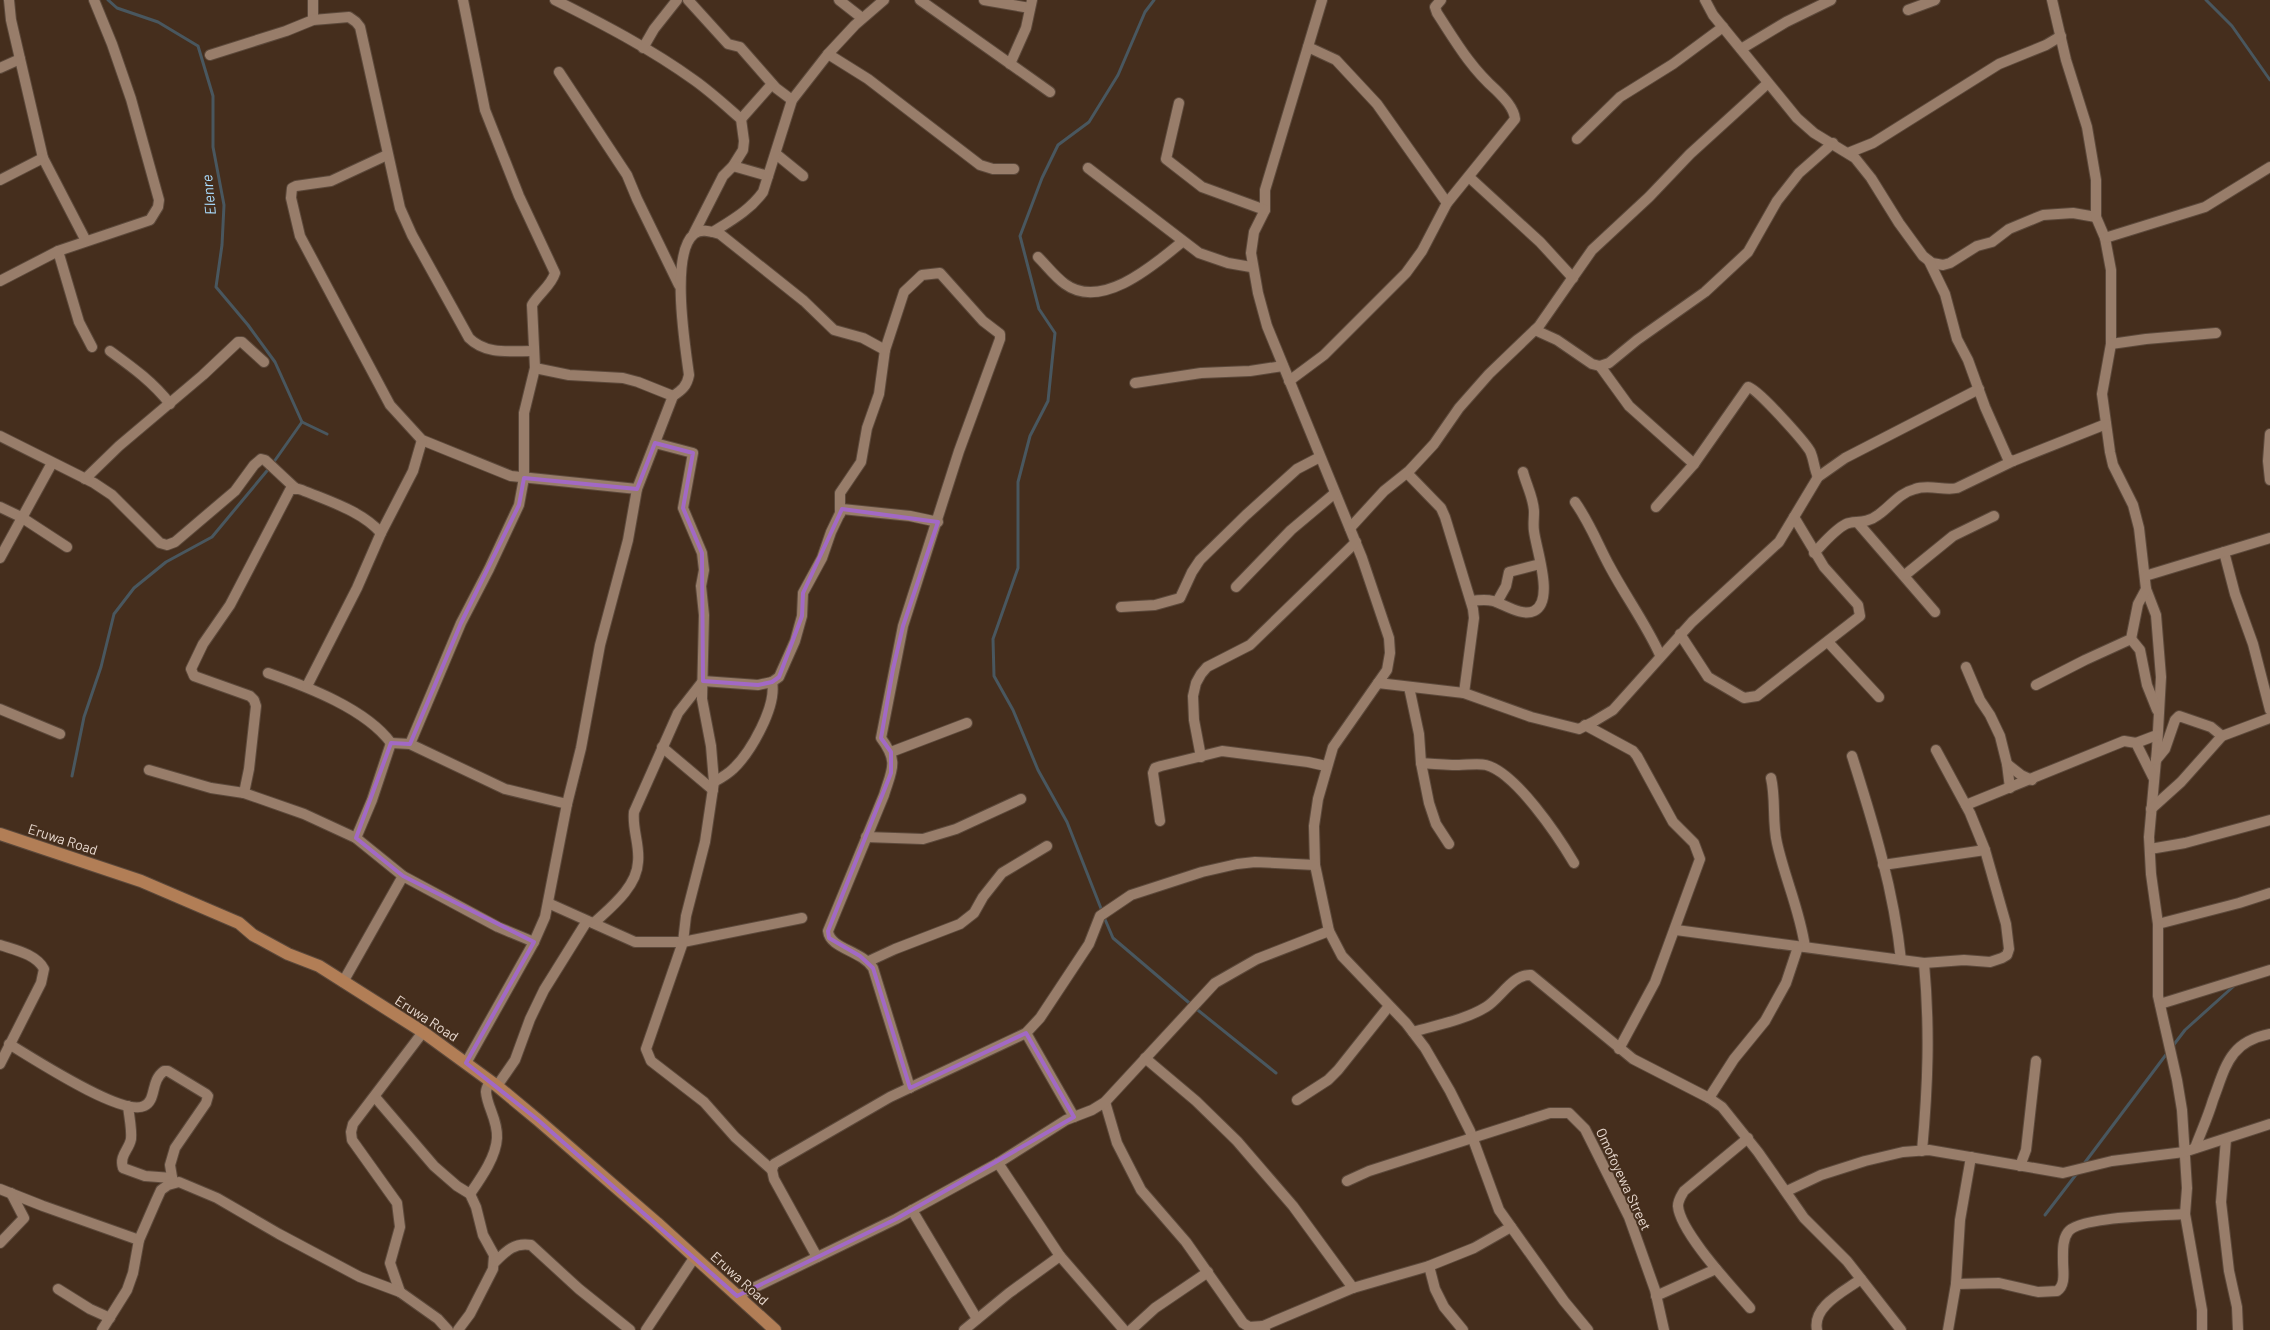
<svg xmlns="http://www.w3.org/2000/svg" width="2270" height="1330" font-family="Barlow,sans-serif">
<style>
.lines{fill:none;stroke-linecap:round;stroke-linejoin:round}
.stream{stroke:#49575f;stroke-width:3}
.minor-casing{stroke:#5c493b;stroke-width:12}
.secondary-casing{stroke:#5c493b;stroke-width:14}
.minor{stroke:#987d6a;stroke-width:10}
.secondary{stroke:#b27e56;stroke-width:12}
.marked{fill:none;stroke:#a269c5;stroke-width:4;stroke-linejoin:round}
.labels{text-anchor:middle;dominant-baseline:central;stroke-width:4;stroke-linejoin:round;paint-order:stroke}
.street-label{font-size:14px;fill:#e9dad0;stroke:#452e1d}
.water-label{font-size:15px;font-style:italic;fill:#abddfe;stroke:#452e1d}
</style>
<rect width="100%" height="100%" fill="#452e1d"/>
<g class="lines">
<g class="stream">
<polyline points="108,0 117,8 158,22 198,46 213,96 213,147 224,205 222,245 216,287 248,325 275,362 302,422 327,434"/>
<polyline points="2206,0 2232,26 2270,80"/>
<polyline points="72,776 84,717 101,667 114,614 134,588 166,562 212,537 271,466 302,422"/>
<polyline points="1102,911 1067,822 1038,770 1013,710 994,676 993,639 1018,568 1018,482 1030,436 1048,401 1055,333 1039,309 1020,236 1042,178 1058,145 1089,122 1118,75 1145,12 1154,0"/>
<polyline points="1104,917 1113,938 1194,1007 1276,1073"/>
<polyline points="2172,1047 2185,1030 2235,985"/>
<polyline points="2083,1165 2168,1052"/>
<polyline points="2045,1215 2078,1172"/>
</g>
<g class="minor-casing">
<g id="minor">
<polyline points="9,0 11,20 43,158 86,241"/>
<polyline points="313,0 313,20"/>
<path d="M555,0C603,24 651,49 694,80C711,92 726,106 741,119L744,141L743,150L733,166L723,176L694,233"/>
<polyline points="688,0 728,44 740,47 776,88 792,100"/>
<polyline points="839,0 862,18"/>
<polyline points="920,0 1050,92"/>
<polyline points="984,0 1030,8"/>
<polyline points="1322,0 1265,190 1265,210 1254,232 1251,253 1258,293 1267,326 1362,558 1389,638 1390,653 1387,670 1333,747 1318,799 1314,826 1315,865 1329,931 1342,956 1406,1023 1425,1048 1450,1091 1470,1131 1499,1210 1564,1301 1588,1330"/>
<polyline points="1705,0 1713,15 1797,118 1814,133 1855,158 1871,178 1899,223 1923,256 1932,263 1943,265 1950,263 1977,246 1992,242 2009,229 2043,215 2073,213 2096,217"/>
<polyline points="2052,0 2066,60 2087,127 2096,180 2096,217 2105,238 2111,270 2111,344 2102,394 2110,452 2113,465 2133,505 2139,528 2146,589 2156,615 2161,677 2157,749 2149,837 2151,874 2158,924 2158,996 2177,1080 2182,1110 2187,1188 2185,1214 2202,1310 2202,1330"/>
<polyline points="1908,10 1935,0"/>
<polyline points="1308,47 1336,60 1377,104 1447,203"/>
<polyline points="643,48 654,29 677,0"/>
<polyline points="1741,49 1786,22 1831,0"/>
<polyline points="828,54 868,79 980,165 993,169 1014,169"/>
<path d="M210,55L286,31L313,20L349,17L356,22L360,27L364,45L400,208L412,235L469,338C486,355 510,351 533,351"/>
<polyline points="1010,64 1026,28 1032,0"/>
<polyline points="0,68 20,59"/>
<polyline points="559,72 627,175 637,199 679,285"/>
<polyline points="1179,103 1166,159 1202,187 1265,210"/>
<polyline points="741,119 772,84"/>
<polyline points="1577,139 1620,97 1673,64 1723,27"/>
<polyline points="1848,153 1873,143 1999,64 2046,45 2061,36"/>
<polyline points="776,154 803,176"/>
<polyline points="387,155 331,181 296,186 292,188 291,198 300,236 390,405 422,440 511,476 637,489"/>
<polyline points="733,166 768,176"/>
<polyline points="1088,168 1199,253 1228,263 1251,267"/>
<polyline points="1469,177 1540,242 1573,278"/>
<polyline points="0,180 43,158"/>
<path d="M713,232C732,220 750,210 763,192L792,100L828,54L855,25L884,0"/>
<polyline points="2105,238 2205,207 2270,167"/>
<polyline points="58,251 79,322 92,347"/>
<path d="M1038,257C1047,266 1055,277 1065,284C1102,311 1155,264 1182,242"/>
<polyline points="1929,261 1945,294 1957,339 1968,360 1985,407 2008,459 2013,461 2106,424"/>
<polyline points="0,281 58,251 150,220 158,207 159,200 131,99 112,44 94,0"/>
<polyline points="1535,330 1557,340 1592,364 1600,366 1609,363 1637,340 1705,292 1748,252 1777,201 1799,173 1833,143"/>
<polyline points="2111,344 2146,339 2216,333"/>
<path d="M110,351C132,367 153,382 170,404"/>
<polyline points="1600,366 1629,406 1694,464"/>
<polyline points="535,368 569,375 623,378 638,382 673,396"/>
<path d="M1289,381L1324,355L1406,273L1422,251L1447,203L1515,119C1514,108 1504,98 1496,90C1470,67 1456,42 1437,13L1435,7L1441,0"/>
<polyline points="1135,383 1201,373 1250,371 1283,366"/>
<polyline points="2270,434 2268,461 2270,480"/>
<polyline points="0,436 94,483 112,495 160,543 167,545 175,542 235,491 254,465 261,459 265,460 295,488"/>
<polyline points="1407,473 1441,508 1445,517 1473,609 1474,618 1464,693"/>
<polyline points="85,479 119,446 203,375 238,342 242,342 264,362"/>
<path d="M1575,502C1590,523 1598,545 1610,567C1626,597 1646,624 1660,655"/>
<polyline points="0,507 21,517 67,547"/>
<path d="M1656,507L1694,464L1748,387C1757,388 1804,441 1810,451C1814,459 1814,469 1818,477"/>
<path d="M840,514V493L861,462L867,428L879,394L885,350L904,292L922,275L940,273L983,321L1000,334V339L959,451L903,626L881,738C899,762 892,769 884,795L828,931C830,949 861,950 873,968L910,1088"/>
<polyline points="1858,523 1935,612"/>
<polyline points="1350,528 1384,491 1409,471 1434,444 1459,408 1489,374 1539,326 1592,250 1649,197 1690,154 1768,83"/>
<polyline points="2224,552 2235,594 2253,644 2270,710"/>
<path d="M1814,553C1823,544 1834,530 1846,524C1854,520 1865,525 1878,515C1891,506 1899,493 1915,489C1929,484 1944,491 1957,488L2013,461"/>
<polyline points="0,558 52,463"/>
<polyline points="1905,575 1953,536 1994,516"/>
<polyline points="2145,576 2270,538"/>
<polyline points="1236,587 1291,530 1335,493"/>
<path d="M1471,601C1478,600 1486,599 1493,601C1504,604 1522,617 1534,611C1555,601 1536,549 1534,531C1533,525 1534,519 1534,512C1534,499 1526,484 1523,472"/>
<polyline points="1497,602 1506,586 1509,572 1540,564"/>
<polyline points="1121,607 1155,605 1180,598 1192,572 1200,560 1246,515 1297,469 1320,457"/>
<polyline points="1680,634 1708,677 1744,698 1757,696 1860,616 1858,605 1824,567 1794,517"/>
<polyline points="2131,639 2140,650 2147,685 2157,710"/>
<polyline points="1828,642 1879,697"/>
<polyline points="1966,667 1980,700 1990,715 2000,736 2007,764 2010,788"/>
<path d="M268,673C308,687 366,709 391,743"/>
<polyline points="1378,683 1464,693 1531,717 1579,729 1593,722 1613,710 1692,622 1779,542 1818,477 1845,458 1979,389"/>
<polyline points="2036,685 2085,660 2131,639 2138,604 2146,589"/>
<polyline points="307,686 357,588 381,533 413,471 422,440"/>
<polyline points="1409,687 1419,734 1421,763 1429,803 1436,824 1449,844"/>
<polyline points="0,709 60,734"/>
<polyline points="1585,725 1633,751 1637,756 1673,822 1694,843 1700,859 1655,982 1619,1049"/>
<polyline points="391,743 410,744 505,789 567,804"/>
<polyline points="2136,743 2157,735"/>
<path d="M410,744L461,623L489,569L519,505L524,478V413L535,368L532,305C539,293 551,286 555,273L519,196L485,110L463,0"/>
<polyline points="662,747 713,790"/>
<polyline points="891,752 967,723"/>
<path d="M1852,756C1873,822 1894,891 1901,960"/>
<polyline points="1201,757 1194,720 1193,696 1196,683 1201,674 1207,667 1250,645 1356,542"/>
<polyline points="2156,760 2165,749 2175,720 2179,716 2211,727 2222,736"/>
<path d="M1421,763C1434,764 1446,765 1459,765C1467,765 1478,763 1486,765C1516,773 1558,836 1574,863"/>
<polyline points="2007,764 2021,775 2032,780"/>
<polyline points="149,770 211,788 244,793 304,814 356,838 403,876 498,927 534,942"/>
<path d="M1771,778C1776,799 1772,822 1777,843C1785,879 1800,911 1805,947"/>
<path d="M714,782C721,778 728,774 733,769C751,752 777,706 772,682"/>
<path d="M244,793L249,769L256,706L254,700L250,696L194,676L191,669L203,644L230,605L290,490L295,488L302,490C328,501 362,511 381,533"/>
<polyline points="1966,805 2124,741 2136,743 2153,777"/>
<polyline points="2151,809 2181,782 2222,736 2270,718"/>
<polyline points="1160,821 1153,773 1155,768 1161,766 1222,751 1308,762 1326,766"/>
<polyline points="866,837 923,839 956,829 1021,799"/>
<polyline points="356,838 372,800 391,743"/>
<polyline points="2150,849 2185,843 2270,820"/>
<polyline points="1883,865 1985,850"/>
<polyline points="548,903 635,942 683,942 686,916 705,842 714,782 711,746 702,699 704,615 701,586 704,570 702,553 683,508 693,453 655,443"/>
<path d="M594,923C610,908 637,887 638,862C640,845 632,829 634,812L678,713L703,681L758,685L772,682L779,677L795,641L802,616L803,593L822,558L831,532L842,509L910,516L938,522"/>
<polyline points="2158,924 2239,903 2270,893"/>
<polyline points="1676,930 1924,963 1964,960 1990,962 2002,958 2007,955 2009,949 2006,924 1985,850 1970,813 1936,750"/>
<path d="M0,945C15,950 36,954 44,969L41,983L0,1064"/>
<polyline points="869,961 895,949 960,924 974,913 983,897 1002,873 1047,846"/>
<polyline points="343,982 403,876"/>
<polyline points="2160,1004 2270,970"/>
<path d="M1413,1032C1436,1025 1465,1020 1486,1007C1501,998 1512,974 1531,975L1633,1059L1709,1098L1722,1107L1758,1152L1804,1218L1847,1261L1901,1330"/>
<polyline points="1026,1033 1074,1117"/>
<path d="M9,1044C31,1057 122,1117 144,1106C157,1100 150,1081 164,1071H168L206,1094L208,1096L206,1103L175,1148L170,1165L173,1183"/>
<polyline points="1145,1058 1196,1101 1237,1141 1293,1206 1353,1288"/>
<path d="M466,1063L534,942L545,917L567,804L581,748L600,645L628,540L637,489L673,396C682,390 687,386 689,375C685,345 670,254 694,234C701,228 712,232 720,234L804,301L834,330L863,338L885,350"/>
<polyline points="497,1086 515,1060 530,1019 544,990 587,921"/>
<polyline points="375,1097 434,1166 457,1186 470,1194 476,1207 483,1235 494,1255 493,1269 470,1314 458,1330"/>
<polyline points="1709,1098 1734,1059 1765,1021 1786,983 1798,947"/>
<polyline points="1297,1100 1328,1080 1338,1070 1389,1006"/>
<polyline points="1105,1102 1117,1143 1141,1190 1186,1242 1243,1323 1249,1327 1263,1326"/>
<path d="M128,1106C129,1116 132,1129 131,1139C129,1150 119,1155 123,1168L145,1176L172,1178"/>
<path d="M1748,1138L1684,1191C1681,1196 1678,1200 1678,1206C1680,1232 1732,1287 1750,1308"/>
<polyline points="2226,1139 2221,1202 2229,1271 2237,1307 2238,1330"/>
<path d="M2195,1148C2201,1132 2208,1117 2213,1100C2226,1066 2229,1042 2270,1034"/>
<path d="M1922,1151C1928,1085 1930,1029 1924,963"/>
<polyline points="998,1163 1060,1256 1124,1330"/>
<polyline points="2020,1166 2026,1150 2036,1061"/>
<polyline points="772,1170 735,1137 704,1102 651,1061 646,1049 683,942 802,918"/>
<polyline points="1347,1181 1369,1171 1550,1113 1569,1113 1585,1129 1629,1217 1655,1290 1664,1330"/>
<polyline points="0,1189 43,1206 139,1240"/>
<polyline points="1787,1191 1821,1175 1865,1161 1903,1152 1929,1150 2063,1173 2112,1161 2184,1152 2270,1124"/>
<path d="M470,1194C481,1178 496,1157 497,1138C498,1120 487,1107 486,1092C486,1088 489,1084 490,1081"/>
<polyline points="912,1210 977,1319"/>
<polyline points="0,1243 24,1218 11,1193"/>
<polyline points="817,1257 774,1179 772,1170 774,1164 890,1097 1026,1033 1040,1018 1089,944 1100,916 1131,895 1202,872 1237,864 1255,862 1315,865"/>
<path d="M495,1262C506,1251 515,1242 531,1245L579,1289L630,1330"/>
<polyline points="1429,1266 1435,1289 1444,1307 1463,1330"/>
<path d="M1956,1284L1999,1283L2038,1292L2057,1291C2066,1285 2063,1271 2063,1262C2063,1252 2062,1240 2068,1232C2079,1216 2163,1216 2185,1214"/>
<polyline points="58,1289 90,1309 110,1318"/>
<polyline points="400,1292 390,1263 400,1227 397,1203 352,1140 351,1132 353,1124 423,1032"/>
<polyline points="737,1296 896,1219 998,1163 1066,1120 1092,1110 1105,1102 1215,983 1257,959 1329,931"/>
<polyline points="1656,1296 1716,1269"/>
<polyline points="102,1330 127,1290 133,1273 139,1240 156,1201 161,1190 168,1185 179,1182 217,1198 279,1234 360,1277 400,1292 438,1319 448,1330"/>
<polyline points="646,1330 694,1258"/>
<polyline points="964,1330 1009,1293 1060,1256"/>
<polyline points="1131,1330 1155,1308 1208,1272"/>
<polyline points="1265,1330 1263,1326 1353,1288 1429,1266 1474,1248 1511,1227"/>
<path d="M1817,1330C1812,1306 1845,1291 1861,1279"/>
<polyline points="1948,1330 1956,1284 1960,1220 1971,1157"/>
</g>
</g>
<g class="secondary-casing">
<polyline id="secondary" points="0,834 141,881 239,923 253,935 288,954 319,966 423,1032 497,1086 538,1120 657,1223 775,1330"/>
</g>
<use href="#minor" class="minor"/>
<use href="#secondary" class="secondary"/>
</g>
<path class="marked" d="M655,443L693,453L683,508L702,553L703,681L758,685L772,682L779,677L802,616L803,593L842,509L938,522L903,626L893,669L881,738L891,752V773L828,931L829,938L860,956L873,968L910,1088L1026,1033L1074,1117L896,1219L737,1296L538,1120L466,1063L534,942L403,876L356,838L391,743L410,744L461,623L519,505L524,478L637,489Z"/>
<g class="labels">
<g class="street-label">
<text transform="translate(63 839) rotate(18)">Eruwa Road</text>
<text transform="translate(427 1018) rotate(33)">Eruwa Road</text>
<text transform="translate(1624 1179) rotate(65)">Omofoyewa Street</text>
<text transform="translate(740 1278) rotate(42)">Eruwa Road</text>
</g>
<g class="water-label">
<text transform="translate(208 195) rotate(-96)">Elenre</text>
</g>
</g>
</svg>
